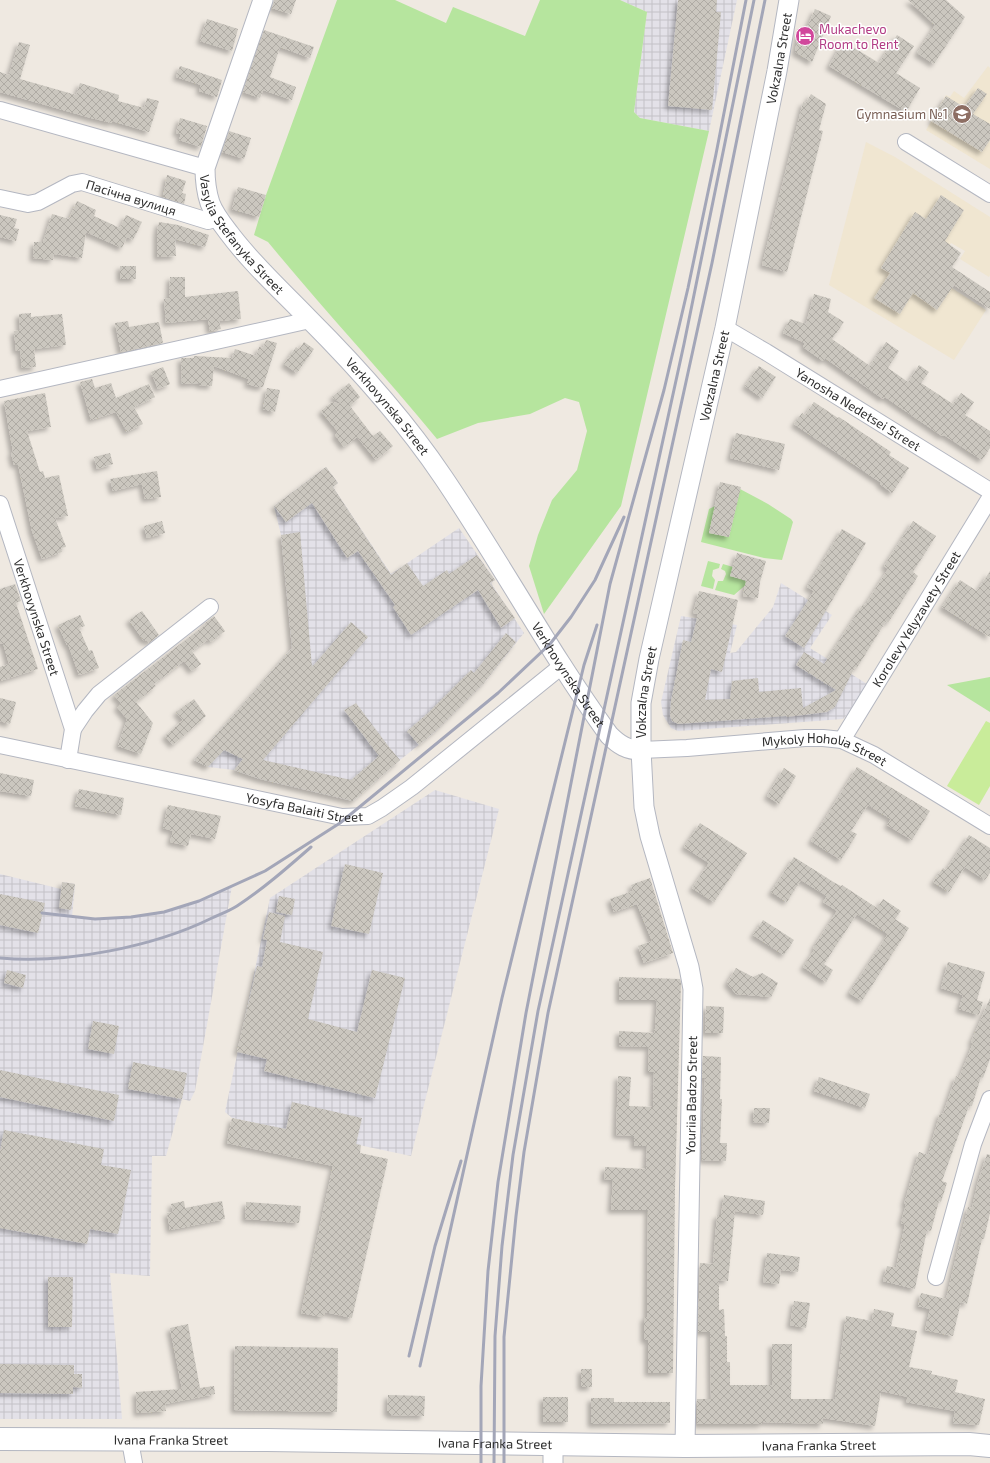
<svg xmlns="http://www.w3.org/2000/svg" width="990" height="1463" font-family="'Exo 2',sans-serif">
<style>
.industrial{fill:url(#industrial-grid)}
.education{fill:#f0e6d1}
.grass{fill:#b6e59e}
.pitch{fill:#c9ec9a}
.building{fill:url(#building-cross-hatch);filter:url(#shadow)}
.lines{fill:none;stroke-linecap:round;stroke-linejoin:round}
.minor-casing{stroke:#b4b7c1;stroke-width:18}
.tertiary-casing{stroke:#b4b7c1;stroke-width:21}
.secondary-casing{stroke:#b4b7c1;stroke-width:24}
.minor{stroke:#fff;stroke-width:16}
.tertiary{stroke:#fff;stroke-width:19}
.secondary{stroke:#fff;stroke-width:22}
.rail{stroke:#a3a6b8;stroke-width:3}
.labels{text-anchor:middle;dominant-baseline:central;stroke-width:3;stroke-linejoin:round;paint-order:stroke}
.hotel-label{font-size:13px;fill:#b23c85;stroke:#fff;text-anchor:start}
.street-label{font-size:13px;fill:#2e2e2e;stroke:#fff}
.education-label{font-size:13px;fill:#785e54;stroke:#fff;text-anchor:end}
</style>
<defs>
<pattern id="industrial-grid" width="8" height="8" patternUnits="userSpaceOnUse"><rect width="8" height="8" fill="#e3e1e8"/><path d="M0 4h8M4 0v8" fill="none" stroke="#c3c1c7"/></pattern>
<pattern id="building-cross-hatch" width="8" height="8" patternUnits="userSpaceOnUse"><rect width="8" height="8" fill="#cbc7bf"/><path d="M0 0l8 8M0 8l8-8" fill="none" stroke="#afaba4"/></pattern>
<filter id="shadow"><feDropShadow dx="-3.5" dy="3.5" stdDeviation="2" flood-color="#0004"/></filter>
</defs>
<rect width="100%" height="100%" fill="#efe9e1"/>
<g class="industrial">
<polygon points="620,0 737,0 709,131 640,118 634,112 647,12"/>
<polygon points="326,467 338,483 333,487 391,574 459,528 495,580 491,583 524,633 484,683 435,732 400,760 353,801 260,779 234,770 208,767 194,760 292,648 281,535 274,506"/>
<polygon points="781,583 832,615 810,648 867,684 847,715 843,719 678,731 671,728 663,715 661,702 681,616 737,625 730,653 736,652 773,607"/>
<polygon points="435,790 499,809 411,1156 232,1118 225,1112 270,898"/>
<polygon points="0,874 61,889 62,882 75,884 72,917 95,919 131,917 164,912 199,901 232,886 195,1091 190,1101 182,1099 166,1156 152,1156 150,1276 110,1273 122,1419 0,1419"/>
</g>
<g class="education">
<polygon points="988,66 990,68 990,169 926,130 946,95 950,97 954,91 964,98"/>
<polygon points="866,142 895,157 990,217 990,275 989,277 960,259 965,251 951,243 930,274 986,310 954,360 829,285"/>
</g>
<g class="grass">
<path d="M337,0H395L446,23L453,7L525,36L540,0H620L647,12L634,112L640,118L709,131L621,506L544,614L529,566L538,535L552,500L577,470L587,431L579,402L565,398L530,414L478,423L437,439C382,372 323,309 268,242L254,235L266,195Z"/>
<polygon points="740,489 768,504 791,519 793,522 782,560 764,558 701,542 709,509 715,506 709,533 729,537"/>
<polygon points="708,561 720,564 719,568 713,570 712,576 715,580 713,589 701,586"/>
<polygon points="723,564 733,567 730,576 749,582 734,595 715,590 718,581 723,581 726,574 725,571 721,569"/>
<polygon points="990,677 990,712 947,685"/>
</g>
<polygon class="pitch" points="986,721 990,723 990,786 979,805 947,786"/>
<g class="building">
<polygon points="274,0 296,0 291,14 272,8"/>
<polygon points="678,0 717,0 716,12 721,12 712,110 668,106"/>
<polygon points="908,0 946,0 965,17 934,64 917,53 935,25"/>
<polygon points="815,9 831,16 812,62 795,52 799,29 805,32"/>
<polygon points="207,19 238,29 232,51 200,41"/>
<polygon points="264,30 314,47 310,58 280,47 270,77 296,87 292,100 263,90 260,98 243,92"/>
<polygon points="897,35 914,46 896,73 920,88 906,112 829,66 843,41 879,63"/>
<polygon points="19,42 30,45 20,79 76,95 80,83 119,95 118,101 144,108 147,98 159,101 149,132 112,121 112,123 91,118 0,92 0,72 9,75"/>
<polygon points="180,66 222,80 217,97 199,91 201,85 176,77"/>
<polygon points="978,88 987,94 973,114 990,124 990,140 982,152 931,121 946,96 964,107"/>
<polygon points="811,94 826,104 819,130 823,131 787,272 762,265 803,102 806,103"/>
<polygon points="180,118 207,126 201,147 179,140 181,134 176,133"/>
<polygon points="229,131 251,138 244,159 222,152"/>
<polygon points="167,175 186,181 182,193 186,194 184,204 163,197"/>
<polygon points="238,187 266,195 259,217 232,209"/>
<polygon points="941,195 964,210 945,241 961,253 952,267 990,292 990,309 954,285 937,310 913,293 900,314 874,298 890,273 881,268 915,212 926,219"/>
<polygon points="77,201 96,210 94,216 120,228 126,215 142,222 133,240 127,237 122,248 86,232 82,258 54,254 53,260 33,258 34,242 43,242 52,214 69,219"/>
<polygon points="0,215 17,219 14,228 19,229 16,241 0,237"/>
<polygon points="159,222 178,225 209,235 205,247 175,239 176,256 157,257 157,232"/>
<rect x="120" y="266" width="16" height="13"/>
<polygon points="170,277 185,277 185,297 238,291 241,319 219,321 221,329 210,331 208,319 166,323 164,299 169,298"/>
<polygon points="814,294 831,299 828,312 844,322 832,339 870,366 886,342 899,351 888,368 908,382 919,365 929,372 921,383 953,404 961,393 974,402 965,415 990,431 990,448 982,460 944,435 942,436 885,397 883,399 825,358 823,361 803,347 805,343 783,333 790,319 806,324"/>
<polygon points="31,313 31,317 62,314 66,345 34,349 36,367 22,368 20,350 16,351 14,331 20,330 19,314"/>
<polygon points="128,321 129,327 159,322 163,343 121,352 115,323"/>
<polygon points="266,340 277,343 263,387 258,387 247,384 249,379 214,366 212,386 199,385 199,383 182,384 181,358 194,358 194,356 232,358 235,349 256,356 259,347 263,348"/>
<polygon points="304,342 314,349 297,373 284,364 296,347 299,349"/>
<polygon points="759,366 776,377 762,398 745,386"/>
<polygon points="163,367 170,384 158,389 151,372"/>
<polygon points="92,379 95,388 111,383 116,398 149,384 155,397 134,407 143,424 127,432 116,412 91,420 80,382"/>
<polygon points="349,383 360,397 350,406 373,436 380,431 393,446 376,460 357,437 344,447 335,435 338,432 321,411 332,402 342,404 332,397"/>
<polygon points="267,388 280,390 275,412 263,409"/>
<polygon points="45,393 51,427 27,431 40,472 43,471 45,478 59,475 68,516 55,518 66,547 61,548 62,552 42,559 32,531 18,464 14,465 11,453 13,452 4,401"/>
<polygon points="814,402 838,418 839,417 891,452 889,455 909,468 892,493 880,484 880,482 794,424 802,413 805,415"/>
<polygon points="736,433 785,444 779,470 730,458"/>
<polygon points="110,453 113,464 97,469 94,457"/>
<polygon points="326,467 338,483 333,487 391,575 407,563 423,586 447,570 449,574 477,555 495,580 490,583 515,618 501,628 478,590 411,635 393,607 395,605 358,551 347,558 312,503 286,522 274,506"/>
<polygon points="157,471 161,497 145,499 142,484 113,491 110,479"/>
<polygon points="720,482 741,487 729,537 709,533"/>
<polygon points="162,521 165,533 147,538 144,526"/>
<polygon points="913,521 936,536 913,572 918,576 888,623 886,621 857,668 855,667 835,707 827,712 787,717 786,716 678,724 672,721 670,716 671,701 683,640 691,642 698,614 693,613 699,591 738,600 722,672 711,669 705,700 730,699 732,681 758,678 759,692 801,688 803,708 836,690 796,665 804,652 824,664 863,604 865,605 888,569 884,566"/>
<polygon points="842,529 866,543 804,648 785,636 814,591 807,587"/>
<polygon points="300,532 312,667 351,622 368,637 263,760 351,780 379,756 344,710 356,703 389,747 400,760 353,801 260,779 234,770 243,759 224,750 208,767 194,760 292,648 281,535"/>
<polygon points="737,553 766,561 760,582 758,598 743,596 746,580 730,576"/>
<polygon points="990,571 990,637 942,607 960,580 977,591"/>
<polygon points="15,584 21,601 16,603 38,669 0,681 0,667 9,664 3,643 0,644 0,589"/>
<polygon points="142,611 159,635 149,643 147,640 144,641 129,620"/>
<polygon points="80,615 85,626 79,628 89,651 92,650 99,668 79,675 68,644 67,645 58,625"/>
<polygon points="214,616 225,631 211,642 209,639 192,651 201,664 192,671 184,661 154,684 156,686 136,702 153,723 141,754 118,746 127,719 117,707 121,703 114,695 205,625 204,624"/>
<polygon points="506,633 516,642 484,683 438,729 419,745 407,731 427,714 471,670 474,673"/>
<polygon points="0,698 16,702 10,724 0,721"/>
<polygon points="194,699 206,716 173,745 165,736 183,720 176,712"/>
<polygon points="857,767 930,811 912,840 887,825 891,819 868,805 851,831 857,834 841,860 811,841"/>
<polygon points="784,768 796,776 779,804 767,796"/>
<polygon points="0,773 34,780 31,796 0,791"/>
<polygon points="79,789 124,798 121,815 75,806"/>
<polygon points="168,805 221,816 215,839 191,834 188,846 170,842 173,831 163,828"/>
<polygon points="700,823 747,853 714,902 692,888 709,863 684,847"/>
<polygon points="969,835 990,848 990,873 985,880 965,867 949,892 933,882 943,868 946,870"/>
<polygon points="794,857 835,883 841,886 842,885 877,908 883,899 901,911 895,919 909,928 862,1001 849,993 888,934 857,914 824,964 833,970 826,982 803,967 815,949 813,948 837,911 823,902 827,896 801,880 787,902 771,892"/>
<polygon points="345,864 383,873 369,934 331,926"/>
<polygon points="650,878 673,953 644,963 638,946 652,941 637,904 614,912 610,899 633,891 631,885"/>
<polygon points="62,882 75,884 71,910 59,908"/>
<polygon points="0,894 45,903 38,933 0,925"/>
<polygon points="279,896 295,899 292,915 276,912"/>
<polygon points="269,912 285,916 280,942 323,952 308,1019 357,1032 372,970 405,978 375,1098 264,1071 267,1059 237,1052 257,966 262,967 267,940 263,939"/>
<polygon points="763,920 794,940 784,955 753,935"/>
<polygon points="948,962 985,972 977,1000 983,1002 979,1015 959,1009 963,995 941,988"/>
<polygon points="736,968 753,977 762,973 778,983 771,997 736,994 727,983"/>
<polygon points="7,970 26,975 23,988 4,983"/>
<polygon points="619,977 680,979 681,982 675,1188 673,1373 648,1373 648,1340 644,1340 644,1317 647,1317 648,1210 611,1210 613,1180 604,1179 605,1167 646,1169 647,1146 634,1146 634,1136 616,1135 618,1076 631,1077 629,1106 653,1107 654,1072 648,1072 649,1047 619,1046 619,1031 654,1033 654,1029 655,1029 657,1001 655,1000 619,1000"/>
<polygon points="990,998 990,1059 983,1078 981,1077 972,1106 969,1106 942,1181 947,1183 941,1202 939,1201 931,1231 927,1230 915,1289 883,1281 887,1266 896,1268 905,1224 901,1223 906,1204 904,1204 919,1152 928,1155 940,1113 943,1114 956,1076 959,1078 973,1043 971,1042"/>
<polygon points="706,1006 724,1007 723,1033 705,1033"/>
<polygon points="93,1021 119,1026 114,1054 88,1049"/>
<polygon points="703,1056 721,1057 720,1099 722,1099 720,1143 727,1143 726,1161 702,1160 705,1078 702,1078"/>
<polygon points="133,1062 187,1073 182,1099 128,1089"/>
<polygon points="0,1070 119,1095 114,1121 0,1097"/>
<polygon points="819,1077 870,1094 865,1108 814,1091"/>
<polygon points="292,1102 362,1118 356,1144 361,1145 360,1153 388,1159 352,1318 325,1312 323,1317 301,1313 333,1166 227,1143 232,1118 286,1129"/>
<polygon points="754,1108 770,1108 769,1123 753,1122"/>
<polygon points="4,1130 104,1149 101,1165 131,1170 118,1234 90,1229 87,1244 0,1228 0,1151"/>
<polygon points="987,1154 990,1155 990,1213 984,1239 982,1239 967,1304 961,1302 953,1336 925,1330 930,1309 918,1306 921,1293 946,1299 968,1207 972,1208 978,1181"/>
<polygon points="724,1195 765,1201 763,1215 735,1211 728,1281 719,1280 719,1310 724,1309 725,1336 727,1336 727,1362 730,1362 730,1385 772,1385 772,1344 792,1344 791,1399 835,1399 846,1316 872,1321 874,1309 894,1313 891,1326 917,1331 909,1367 932,1371 931,1374 958,1380 955,1392 985,1399 979,1425 953,1423 955,1411 906,1402 908,1397 881,1391 875,1426 823,1418 823,1424 762,1422 762,1424 697,1424 697,1399 711,1399 710,1332 698,1332 700,1263 713,1264 717,1215 721,1215"/>
<polygon points="184,1201 185,1208 222,1201 225,1219 170,1230 167,1213 173,1212 171,1204"/>
<polygon points="246,1202 301,1206 299,1223 245,1219"/>
<polygon points="767,1253 800,1257 798,1272 781,1270 779,1284 763,1282"/>
<polygon points="48,1277 73,1277 72,1327 48,1327"/>
<polygon points="794,1301 810,1303 806,1328 790,1325"/>
<polygon points="188,1324 200,1388 214,1386 215,1394 165,1404 166,1411 137,1413 136,1392 182,1389 170,1328"/>
<polygon points="235,1346 338,1348 337,1412 234,1410"/>
<polygon points="0,1364 74,1365 74,1374 82,1374 82,1388 73,1387 73,1394 0,1393"/>
<rect x="581" y="1369" width="11" height="18"/>
<polygon points="388,1395 425,1396 424,1416 390,1415 390,1413 387,1413"/>
<rect x="543" y="1397" width="25" height="25"/>
<polygon points="591,1398 614,1398 614,1402 670,1402 670,1423 591,1424"/>
</g>
<g class="lines">
<g class="minor-casing">
<g id="minor">
<polyline points="0,110 205,168"/>
<polyline points="906,142 990,194"/>
<path id="s1" d="M0,198L28,204L38,202L72,184L82,182L208,221L218,218"/>
<path id="s2" d="M725,328L766,352L990,491"/>
<polyline points="0,389 310,320"/>
<path id="s3" d="M0,504L73,729L68,760"/>
<polyline points="73,729 85,711 99,694 210,607"/>
<path id="s4" d="M842,740L990,498"/>
<path id="s5" d="M0,745L342,817L368,816L382,808L412,787L563,665"/>
<path id="s6" d="M641,750L687,748L805,738H823L842,740L859,748L874,755L990,826"/>
<polyline points="936,1277 973,1144 990,1099"/>
<polyline points="130,1441 134,1463"/>
</g>
</g>
<g class="tertiary-casing">
<g id="tertiary">
<path id="s7" d="M263,0L205,168C205,181 206,191 210,203C214,214 222,224 229,233C252,264 281,290 308,318C357,367 404,419 443,477C500,561 549,652 609,735C619,745 627,750 641,750"/>
<polyline points="553,1444 553,1463"/>
<path id="s8" d="M685,1446L693,989L689,967L650,836L644,807L641,750V703L649,659L725,328L777,71L789,0"/>
</g>
</g>
<g class="secondary-casing">
<g id="secondary">
<path id="s9" d="M0,1439L267,1440L685,1446L969,1444L990,1446"/>
</g>
</g>
<use href="#minor" class="minor"/>
<use href="#tertiary" class="tertiary"/>
<use href="#secondary" class="secondary"/>
<g class="rail">
<polyline points="42,913 95,919 131,917 164,912 199,901 265,871 340,823 498,693 550,644 571,617 595,580 624,517"/>
<path d="M0,958C66,964 153,947 212,918C221,914 229,911 237,906C263,889 287,868 311,847"/>
<polyline points="409,1356 435,1246 461,1161"/>
<polyline points="420,1366 502,998 584,665 597,625"/>
<polyline points="481,1463 481,1386 488,1271 498,1182 526,1013 610,584 664,390 688,288 716,154 746,0"/>
<polyline points="494,1463 495,1336 502,1246 513,1155 538,1011 684,344 754,0"/>
<polyline points="504,1463 504,1337 516,1216 524,1152 548,1013 712,263 765,0"/>
</g>
</g>
<defs>
<g id="hotel-disc" transform="scale(1)"><circle r="9.5" fill="#d1479c" stroke="#fff"/><path d="M-6-4.5h1.5V1H6V5H4.5V3h-9V5H-6ZM-4 0a1.8 1.8 0 1 1 3.6 0ZM.5 0V-2.5h3Q6-2.5 6 0Z" fill="#fff"/></g>
<g id="school-disc" transform="scale(1)"><circle r="9.5" fill="#8d6e63" stroke="#fff"/><path d="M0-5L7-2L0 1L-7-2ZM-4 1L0 2.5L4 1V4Q0 6-4 4Z" fill="#fff"/></g>
</defs>
<g fill-rule="evenodd">
<use href="#hotel-disc" x="805" y="36"/>
<use href="#school-disc" x="962" y="114"/>
</g>
<g class="labels">
<g class="hotel-label">
<text x="819" y="29">Mukachevo<tspan x="819" dy="15">Room to Rent</tspan></text>
</g>
<g class="street-label">
<text stroke="none"><textPath href="#s8" startOffset="1409">Vokzalna Street</textPath></text>
<text stroke="none"><textPath href="#s1" startOffset="139">Пасічна вулиця</textPath></text>
<text stroke="none"><textPath href="#s7" startOffset="256">Vasylia Stefanyka Street</textPath></text>
<text stroke="none"><textPath href="#s8" startOffset="1085">Vokzalna Street</textPath></text>
<text stroke="none"><textPath href="#s7" startOffset="484">Verkhovynska Street</textPath></text>
<text stroke="none"><textPath href="#s2" startOffset="156">Yanosha Nedetsei Street</textPath></text>
<text stroke="none"><textPath href="#s3" startOffset="119">Verkhovynska Street</textPath></text>
<text stroke="none"><textPath href="#s4" startOffset="142">Korolevy Yelyzavety Street</textPath></text>
<text stroke="none"><textPath href="#s7" startOffset="808">Verkhovynska Street</textPath></text>
<text stroke="none"><textPath href="#s8" startOffset="761">Vokzalna Street</textPath></text>
<text stroke="none"><textPath href="#s6" startOffset="186">Mykoly Hoholia Street</textPath></text>
<text stroke="none"><textPath href="#s5" startOffset="311">Yosyfa Balaiti Street</textPath></text>
<text stroke="none"><textPath href="#s8" startOffset="351">Youriia Badzo Street</textPath></text>
<text stroke="none"><textPath href="#s9" startOffset="171">Ivana Franka Street</textPath></text>
<text stroke="none"><textPath href="#s9" startOffset="495">Ivana Franka Street</textPath></text>
<text stroke="none"><textPath href="#s9" startOffset="819">Ivana Franka Street</textPath></text>
</g>
<g class="education-label">
<text x="948" y="114">Gymnasium №1</text>
</g>
</g>
</svg>
